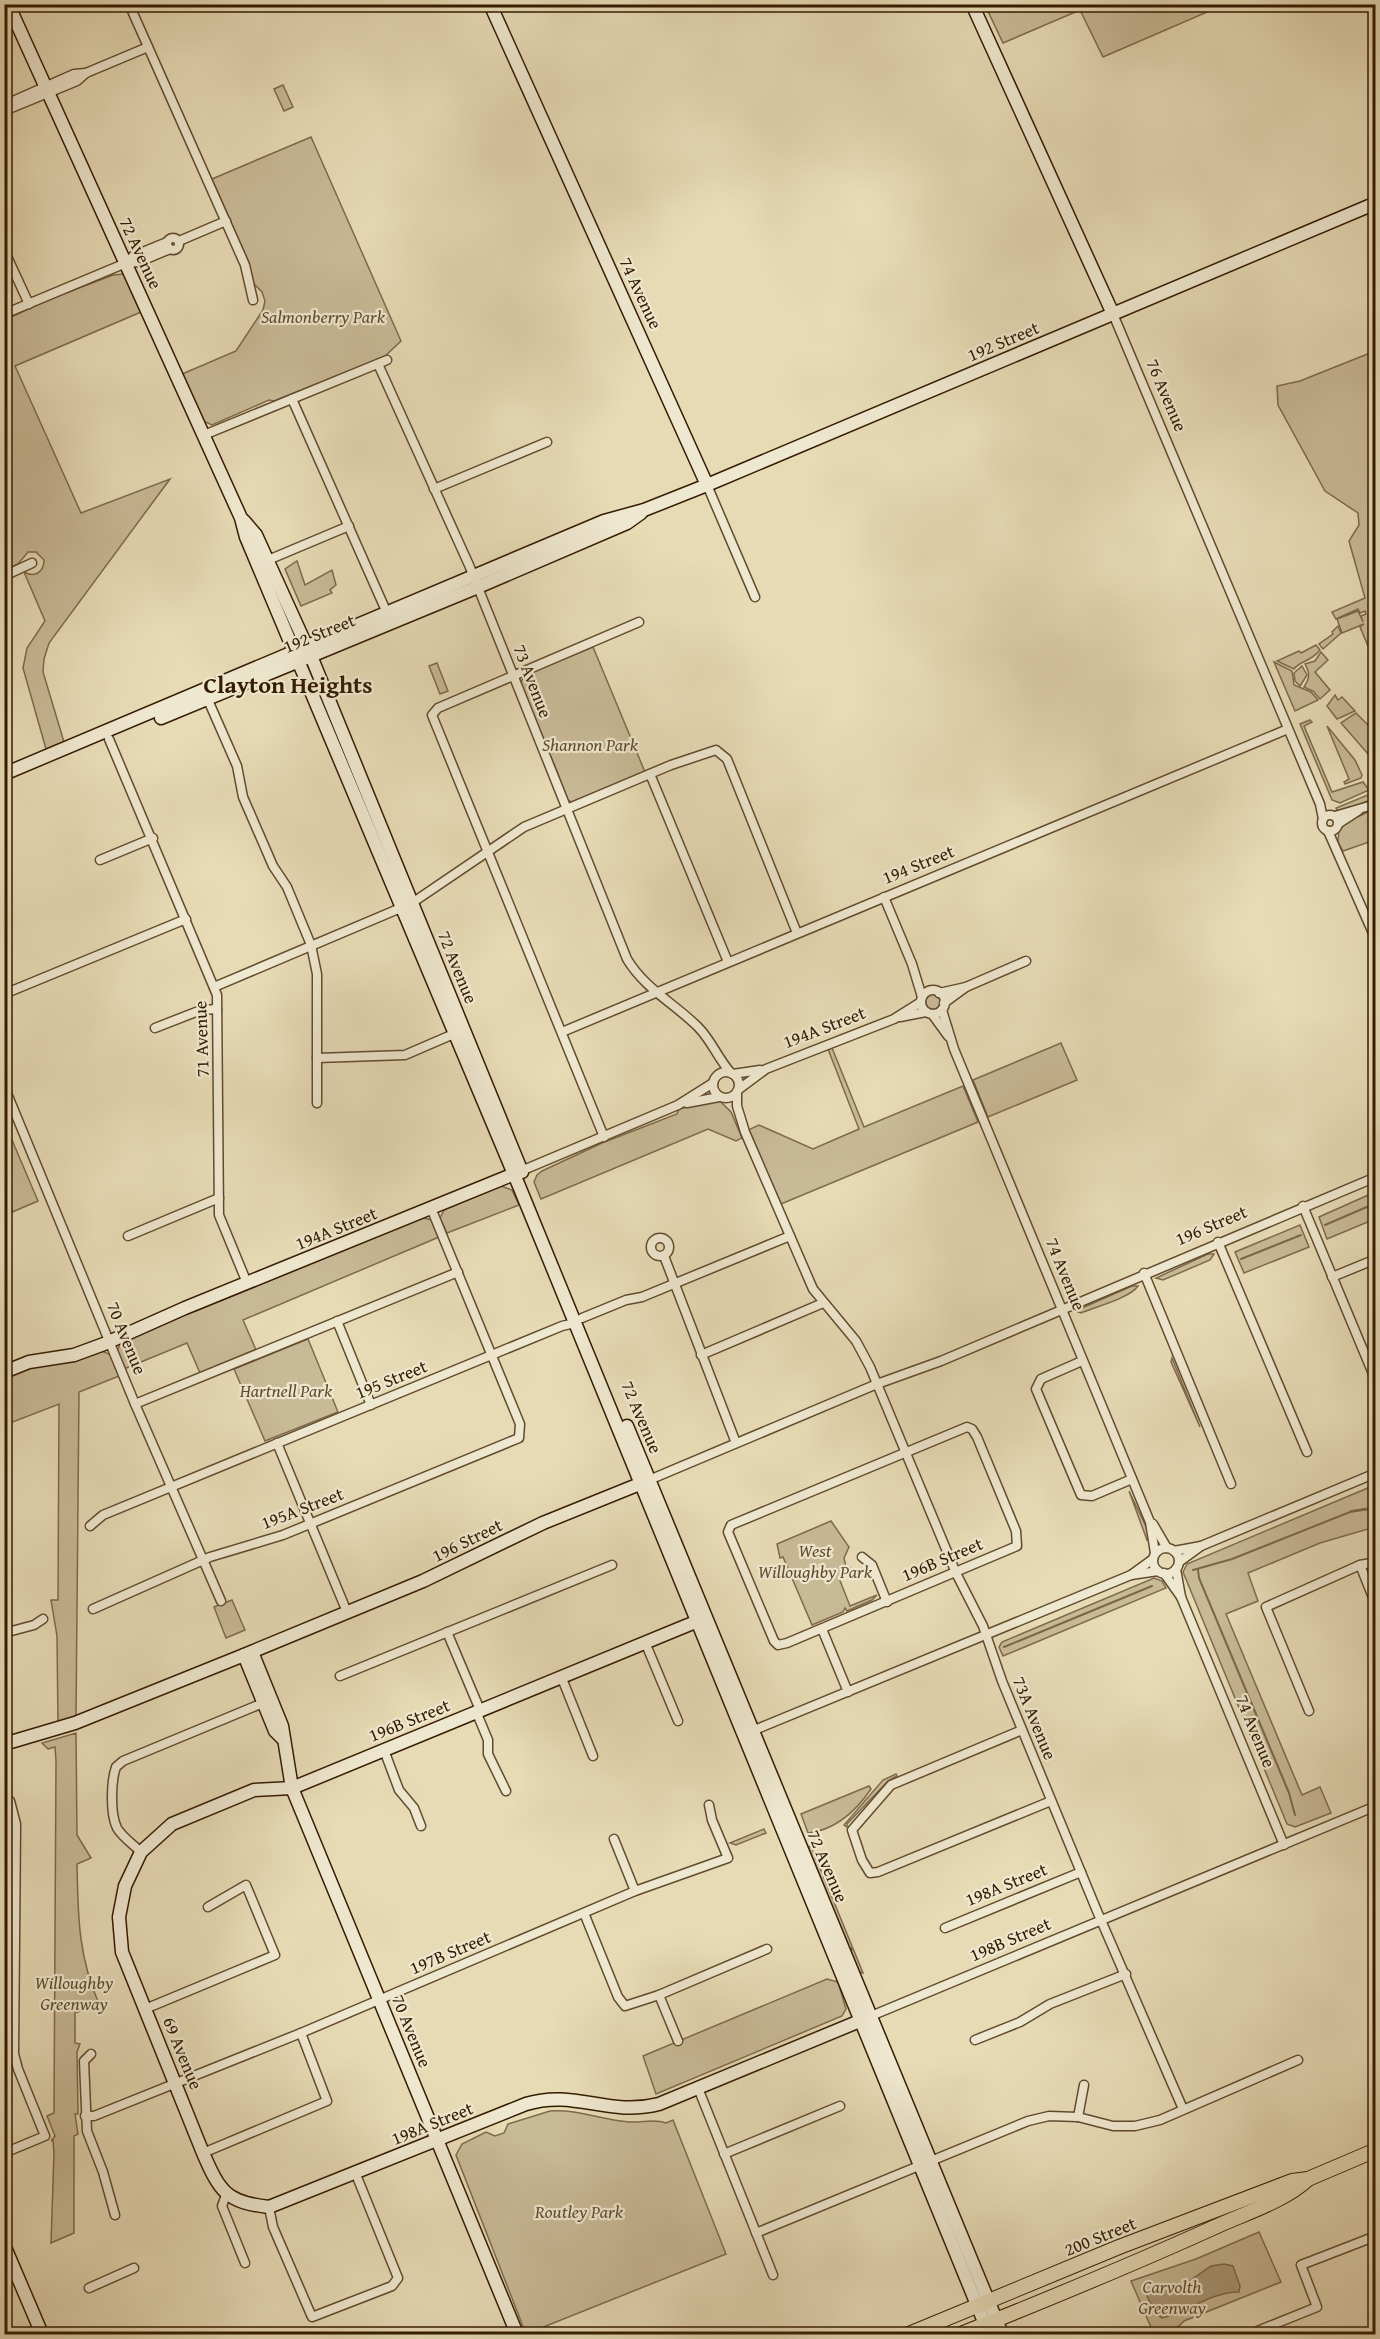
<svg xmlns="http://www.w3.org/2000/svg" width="1380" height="2339" font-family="'Gentium Book Plus',serif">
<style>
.green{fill:#c9ba97;stroke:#7e6a4c;stroke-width:1.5}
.water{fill:#aa9a78;stroke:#7b6748;stroke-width:1.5}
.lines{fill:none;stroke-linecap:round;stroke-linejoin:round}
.stream{stroke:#7b6748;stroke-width:2}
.street-casing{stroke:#614b2e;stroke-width:11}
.secondary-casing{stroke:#341b00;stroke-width:15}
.primary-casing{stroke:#341b00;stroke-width:16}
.street{stroke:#efe8d0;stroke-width:8}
.secondary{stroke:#efe8d0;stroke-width:12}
.primary{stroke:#e7dbb6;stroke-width:14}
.labels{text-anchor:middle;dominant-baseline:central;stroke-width:4.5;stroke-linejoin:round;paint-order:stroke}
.street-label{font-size:18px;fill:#341b00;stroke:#efe8d0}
.park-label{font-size:18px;font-style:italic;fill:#614b2d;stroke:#efe8d0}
.district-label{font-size:24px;font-weight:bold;fill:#341b00;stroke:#efe8d0}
</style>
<rect width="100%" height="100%" fill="#e7dbb6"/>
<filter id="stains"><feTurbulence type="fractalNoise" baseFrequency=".00333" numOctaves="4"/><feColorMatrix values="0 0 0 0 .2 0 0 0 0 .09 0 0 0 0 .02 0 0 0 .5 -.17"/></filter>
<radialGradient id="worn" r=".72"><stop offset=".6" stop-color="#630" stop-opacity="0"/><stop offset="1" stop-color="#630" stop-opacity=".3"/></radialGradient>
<g class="green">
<polygon points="1209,4 1212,10 1103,57 1080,10 1003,43 985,5"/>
<polygon points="283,85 293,107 284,111 274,89"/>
<polygon points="311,137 401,341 384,357 274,401 269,400 212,425 203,421 180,375 236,351 263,310 265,301 262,292 254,284 248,261 212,179"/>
<path d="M123,274L130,281L141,312L15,366L81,513L170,479L49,643L44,659L43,672L64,742L46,749L23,668L27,648L45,621L24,572C35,578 44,572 44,560L36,552H28L18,564L5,570V320L45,301L113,275Z"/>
<polygon points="1375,351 1376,351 1375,655 1368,646 1360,627 1364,624 1342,633 1337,619 1358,611 1363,622 1361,616 1366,614 1365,611 1360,613 1358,609 1336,619 1332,612 1365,598 1349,541 1359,525 1358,513 1325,491 1278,405 1277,386 1300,381"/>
<polygon points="297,561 305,585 332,570 336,585 330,590 332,593 301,606 285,569"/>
<polygon points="1338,626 1341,633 1323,649 1319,644 1333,634 1332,632"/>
<path d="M1316,645L1320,650C1311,662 1299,661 1294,669L1277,661L1299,651L1301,653Z"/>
<polygon points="593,647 645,772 572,802 567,800 558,774 520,683 525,675"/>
<path d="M1321,652L1328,660L1315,672L1330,690L1320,699L1313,691L1304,687C1310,678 1310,673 1305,664L1315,661Z"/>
<polygon points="1274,662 1292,671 1294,685 1311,692 1318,700 1295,711"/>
<polygon points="437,663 448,691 440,694 429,666"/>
<polygon points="1302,666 1307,675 1300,686 1295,681 1294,673"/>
<polygon points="1335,695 1338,700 1342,697 1355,711 1337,719 1327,706"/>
<polygon points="1356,713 1375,732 1375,762 1341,723"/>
<polygon points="1310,720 1312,722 1304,726 1332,792 1363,782 1369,790 1340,803 1332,800 1300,724"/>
<polygon points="1327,726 1355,760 1362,775 1361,778 1345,784 1344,782 1349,779"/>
<polygon points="1370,794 1370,800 1339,813 1336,808"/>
<polygon points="1375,809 1375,840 1343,851 1338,842 1339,828 1346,822"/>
<circle cx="933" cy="1002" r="9"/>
<polygon points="1061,1043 1077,1080 988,1117 973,1080"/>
<polygon points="832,1048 864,1127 963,1086 978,1122 781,1204 748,1130 759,1125 813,1149 859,1129 828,1049"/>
<polygon points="719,1100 731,1112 742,1138 736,1141 708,1129 541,1199 534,1182 537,1175 542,1171 602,1143 677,1114 679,1109"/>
<polygon points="12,1140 38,1201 5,1215 5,1144"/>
<polygon points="501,1186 512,1190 519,1205 447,1233 440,1218 444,1210"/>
<polygon points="1375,1192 1375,1219 1327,1239 1319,1217"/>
<polygon points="423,1218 432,1220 439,1237 243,1320 256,1350 200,1373 187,1343 124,1369 117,1351 121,1342 188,1312 193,1312"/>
<polygon points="1300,1225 1309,1247 1244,1273 1235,1252"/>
<polygon points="1208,1254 1214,1254 1210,1260 1163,1280 1156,1278"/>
<path d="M1132,1286H1138C1130,1298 1095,1307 1081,1313L1075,1311Z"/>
<polygon points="308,1339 338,1412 265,1441 234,1369"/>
<polygon points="102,1351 111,1355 119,1376 79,1392 76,1718 58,1724 57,1636 51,1600 58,1600 59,1404 5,1425 5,1377 36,1365"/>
<polygon points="1172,1358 1200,1427 1171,1362"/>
<polygon points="1375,1485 1375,1507 1350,1511 1375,1509 1375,1527 1320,1543 1248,1573 1258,1601 1226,1614 1302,1795 1320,1787 1331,1813 1295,1827 1287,1824 1183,1572 1187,1564"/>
<polygon points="1129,1491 1151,1537 1147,1540"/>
<polygon points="831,1521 849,1547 844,1558 846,1567 850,1568 839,1578 850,1606 877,1595 872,1600 847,1611 845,1608 843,1612 812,1625 783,1557 780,1558 777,1544"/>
<polygon points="1154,1578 1162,1581 1166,1588 1003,1656 999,1647 1002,1642"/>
<polygon points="232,1600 245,1630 226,1638 214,1607"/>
<path d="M76,1733L77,1835L91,1858L77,1864C78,1915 78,1956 99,2004L75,2013V2043L80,2044L77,2052L78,2114H75L78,2134L74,2136V2233L51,2243L54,2153L53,2140L51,2141L55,2136L47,2116L54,2113L56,1761L55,1747L48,1749L42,1743Z"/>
<polygon points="896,1774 897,1776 888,1781 847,1824 847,1827 844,1825 883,1780"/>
<path d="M869,1786L871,1789C856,1811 835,1830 808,1833L801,1814Z"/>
<polygon points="764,1829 766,1833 736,1845 730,1843"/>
<polygon points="811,1846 863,1973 859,1972 851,1953 852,1948 849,1948 808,1847"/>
<polygon points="827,1979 838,1982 846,2009 842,2016 656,2094 643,2056"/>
<path d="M550,2111C578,2109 602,2120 629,2122C642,2123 654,2118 666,2123L673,2120L726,2254L526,2334L456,2155L462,2144L486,2132L495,2136L504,2133L508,2124Z"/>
<polygon points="1259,2232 1281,2282 1184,2321 1177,2328 1179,2334 1154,2334 1131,2281 1196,2259"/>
</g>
<path class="water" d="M1224,2264L1233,2266L1240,2286L1239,2292C1210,2292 1189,2312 1162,2318L1155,2313L1146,2294L1149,2291L1185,2284L1211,2266Z"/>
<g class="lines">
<g class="stream">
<polyline points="1325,1225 1376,1203"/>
<polyline points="1241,1259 1301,1235"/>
<polyline points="1193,1570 1232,1559 1350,1512 1376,1508"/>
<polyline points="1198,1570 1199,1578 1289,1793 1295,1815"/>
<polyline points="1004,1647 1152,1586"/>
</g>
<g class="street-casing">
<g id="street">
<polyline points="129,4 245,265 253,300"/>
<polyline points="4,105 74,74 86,73"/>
<polyline points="4,111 77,81 86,73 148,47"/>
<circle cx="173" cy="244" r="6"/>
<polyline points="179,241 226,221"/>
<polyline points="4,250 29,304"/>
<polyline points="126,263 133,256 167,242"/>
<polyline points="4,314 126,263 139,262 170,249"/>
<polyline points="1113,314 1320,804 1323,819"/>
<path d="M378,364L469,565L627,959C645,989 674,1003 698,1027C712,1041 718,1059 731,1073"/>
<polyline points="292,399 387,613"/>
<polyline points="204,435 387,360"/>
<polyline points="707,485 755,597"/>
<polyline points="434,489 547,442"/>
<polyline points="268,560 349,526"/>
<polyline points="4,576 32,563"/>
<polyline points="208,700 237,766 243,797 273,866 287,887 311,945 317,974 317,1103"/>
<polyline points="109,739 217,995 219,1215 247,1283"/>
<polyline points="650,774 728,962"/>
<circle cx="1330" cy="823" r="8"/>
<polyline points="1335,816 1376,804"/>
<polyline points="1338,824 1358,811"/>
<polyline points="1328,831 1376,940"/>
<polyline points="100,860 153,838"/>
<polyline points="884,897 912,964 922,997"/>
<polyline points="412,903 524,827 671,765 716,750 727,759 797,933"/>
<polyline points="214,987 403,907"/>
<circle cx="933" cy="1002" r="12"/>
<polyline points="939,993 966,987 1026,961"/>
<polyline points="4,994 186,919"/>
<polyline points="944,1003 966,987"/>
<polyline points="942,1010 954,1049 1150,1522 1155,1553"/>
<polyline points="932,1014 948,1036"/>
<polyline points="900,1017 926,1012"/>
<polyline points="155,1028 201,1010 217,1009"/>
<polyline points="562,1032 1288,729"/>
<polyline points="317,1058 405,1055 456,1033"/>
<circle cx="726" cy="1085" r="13"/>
<polyline points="733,1074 760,1070"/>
<polyline points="4,1086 135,1404 221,1601"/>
<polyline points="739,1089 766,1069 894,1019 921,1002"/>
<polyline points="737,1092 737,1106 745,1132 813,1289 856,1341 870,1367 956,1573 983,1626 1002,1681 1097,1911 1183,2109"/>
<polyline points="687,1103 719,1097"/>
<polyline points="604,1137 432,715 438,708 639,622"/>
<polyline points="521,1171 678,1105 713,1083"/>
<polyline points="1303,1206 1376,1381"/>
<polyline points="128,1236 219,1198"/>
<circle cx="660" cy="1247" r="9"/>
<polyline points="1218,1242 1307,1452"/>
<polyline points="664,1256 736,1443"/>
<polyline points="1144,1273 1231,1484"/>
<polyline points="1332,1277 1376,1259"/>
<polyline points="582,1318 626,1300 642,1297 790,1236"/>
<polyline points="337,1321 371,1405"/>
<polyline points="701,1355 823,1303"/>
<polyline points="1082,1361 1041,1379 1036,1389 1081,1495 1092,1496 1132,1479"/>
<polyline points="135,1404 458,1272"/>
<polygon points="967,1427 972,1429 977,1437 1016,1531 1017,1546 787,1643 778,1645 774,1641 728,1532 731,1525"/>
<polyline points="277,1443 347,1612"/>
<polyline points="649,1480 877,1384 941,1361 1376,1177"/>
<polyline points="1153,1524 1167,1548"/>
<polyline points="90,1526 103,1515 562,1326 575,1323"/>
<circle cx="1166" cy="1561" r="13"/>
<polyline points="1174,1551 1201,1546"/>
<polyline points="862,1557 872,1565 887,1602"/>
<polyline points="1179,1562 1201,1546 1376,1473"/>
<polyline points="1360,1565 1376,1605"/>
<polyline points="1176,1569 1181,1597 1284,1845"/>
<polyline points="1164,1573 1181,1597"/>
<polyline points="1131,1575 1153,1559"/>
<polyline points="93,1609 210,1557 283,1535 519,1438 520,1424 431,1208"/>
<polyline points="822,1629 848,1692"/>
<polyline points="447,1632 480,1710 478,1716 488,1740 488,1754 506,1791"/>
<polyline points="4,1633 34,1625 43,1619"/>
<polyline points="645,1642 678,1721"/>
<polyline points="340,1676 612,1565"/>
<polyline points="561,1676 593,1756"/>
<polyline points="1309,1711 1266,1607 1360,1565 1376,1562"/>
<polyline points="1022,1730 891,1785 852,1830 862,1860 870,1873 878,1872 1051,1801"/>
<polyline points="752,1731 1131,1575 1158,1571"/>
<polyline points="384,1750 399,1790 414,1808 421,1826"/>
<polyline points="614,1839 635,1891"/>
<path d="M141,1852C133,1844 123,1838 117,1828C110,1814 111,1781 116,1767L123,1761L263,1703"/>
<polyline points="584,1913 618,1997 625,2006 659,1995 767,1949"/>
<polyline points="945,1928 1081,1872"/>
<polyline points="659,1995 678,2041"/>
<polyline points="145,2009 275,1955 246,1885 208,1907"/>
<polyline points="871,2016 1376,1806"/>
<polyline points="975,2040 1020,2022 1050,2004 1126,1974"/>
<polyline points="91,2054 84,2061 87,2131 103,2172 115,2215"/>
<polyline points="698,2088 773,2275"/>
<polyline points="85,2116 94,2116 301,2033 635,1891 728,1858 712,1820 709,1805"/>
<polyline points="1078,2117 1084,2085"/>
<polyline points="4,2153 45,2136 18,2069 14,2054 16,1824 10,1801"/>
<polyline points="203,2153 327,2101 301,2033"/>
<polyline points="724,2154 840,2106"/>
<polyline points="226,2195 222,2206 245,2263"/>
<polyline points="269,2207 273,2227 312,2317 392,2286 398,2278 355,2172"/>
<polyline points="756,2233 1028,2121 1049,2116 1078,2117 1113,2126 1135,2126 1160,2120 1298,2060"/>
<polyline points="89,2288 134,2268"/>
<polyline points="220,2334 224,2333"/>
<polyline points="1250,2334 1317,2307 1301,2265 1376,2236"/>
</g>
</g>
<g class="secondary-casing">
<g id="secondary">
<polyline points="8,4 241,518 246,537 519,1186 989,2334"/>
<polyline points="490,4 707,485"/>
<polyline points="972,4 1113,314"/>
<polyline points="244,521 256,535 311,656 522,1172"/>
<polyline points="161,718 478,587 627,523 641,513"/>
<polyline points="4,774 604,521 644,510 707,485 1376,203"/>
<polyline points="4,1372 29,1362 74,1355 104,1344 185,1308 519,1172"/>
<polyline points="627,1426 1002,2334"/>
<path d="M702,1627L696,1622L688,1625L292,1788L254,1790L172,1824L141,1852L125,1886L119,1917L122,1952L203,2153C220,2192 226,2202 269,2207L526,2104C576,2089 607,2117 659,2104L867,2018"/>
<polyline points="252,1652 282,1726 292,1788 517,2334"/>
<polyline points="244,1655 275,1731 282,1738"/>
<polyline points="4,1744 75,1723 244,1655 423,1581 543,1523 647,1481"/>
<polyline points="4,2245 42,2334"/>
</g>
</g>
<g class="primary-casing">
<g id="primary">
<polyline points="909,2334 1119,2247 1292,2181 1308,2179 1376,2150"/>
<path d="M961,2334C1046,2300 1131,2265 1215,2227C1245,2213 1283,2202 1308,2179"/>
</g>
</g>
<use href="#street" class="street"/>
<use href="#secondary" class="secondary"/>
<use href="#primary" class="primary"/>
</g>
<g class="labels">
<g class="street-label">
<text transform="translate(141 253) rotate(65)">72 Avenue</text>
<text transform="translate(641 293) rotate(65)">74 Avenue</text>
<text transform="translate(1003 341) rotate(-23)">192 Street</text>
<text transform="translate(1167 395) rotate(67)">76 Avenue</text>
<text transform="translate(319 633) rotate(-22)">192 Street</text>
<text transform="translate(533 681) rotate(69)">73 Avenue</text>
<text transform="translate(918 864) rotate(-22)">194 Street</text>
<text transform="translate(458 967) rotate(68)">72 Avenue</text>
<text transform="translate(824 1027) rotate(-21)">194A Street</text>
<text transform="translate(201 1039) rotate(-92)">71 Avenue</text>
<text transform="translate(1211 1225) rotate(-23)">196 Street</text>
<text transform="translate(336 1228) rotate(-22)">194A Street</text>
<text transform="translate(1066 1274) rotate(68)">74 Avenue</text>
<text transform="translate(127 1338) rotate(68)">70 Avenue</text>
<text transform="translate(391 1379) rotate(-22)">195 Street</text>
<text transform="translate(642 1417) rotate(67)">72 Avenue</text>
<text transform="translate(302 1508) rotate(-21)">195A Street</text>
<text transform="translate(467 1540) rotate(-26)">196 Street</text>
<text transform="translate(942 1559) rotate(-23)">196B Street</text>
<text transform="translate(1035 1718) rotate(68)">73A Avenue</text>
<text transform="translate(409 1720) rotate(-22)">196B Street</text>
<text transform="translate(1256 1731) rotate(68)">74 Avenue</text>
<text transform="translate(828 1866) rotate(67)">72 Avenue</text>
<text transform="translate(1006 1884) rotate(-22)">198A Street</text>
<text transform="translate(1010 1939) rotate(-23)">198B Street</text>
<text transform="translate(450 1952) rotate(-23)">197B Street</text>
<text transform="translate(412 2031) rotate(68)">70 Avenue</text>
<text transform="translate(183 2053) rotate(68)">69 Avenue</text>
<text transform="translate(432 2123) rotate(-22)">198A Street</text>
<text transform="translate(1100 2236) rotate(-22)">200 Street</text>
</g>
<g class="park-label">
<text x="323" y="316">Salmonberry Park</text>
<text x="590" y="744">Shannon Park</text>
<text x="286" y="1390">Hartnell Park</text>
<text x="815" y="1550">West<tspan x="815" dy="21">Willoughby Park</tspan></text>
<text x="74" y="1982">Willoughby<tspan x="74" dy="21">Greenway</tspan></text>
<text x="579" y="2211">Routley Park</text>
<text x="1172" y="2286">Carvolth<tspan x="1172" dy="21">Greenway</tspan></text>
</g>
<g class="district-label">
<text x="288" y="684">Clayton Heights</text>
</g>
</g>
<rect width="1380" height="2339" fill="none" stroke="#e7dbb6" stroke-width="24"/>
<rect x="6" y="6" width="1368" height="2327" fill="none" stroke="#341b00" stroke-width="3"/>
<rect x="12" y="12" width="1356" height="2315" fill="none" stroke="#341b00" stroke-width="1.5"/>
<rect width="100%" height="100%" filter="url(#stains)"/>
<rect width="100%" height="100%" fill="url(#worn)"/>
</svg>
